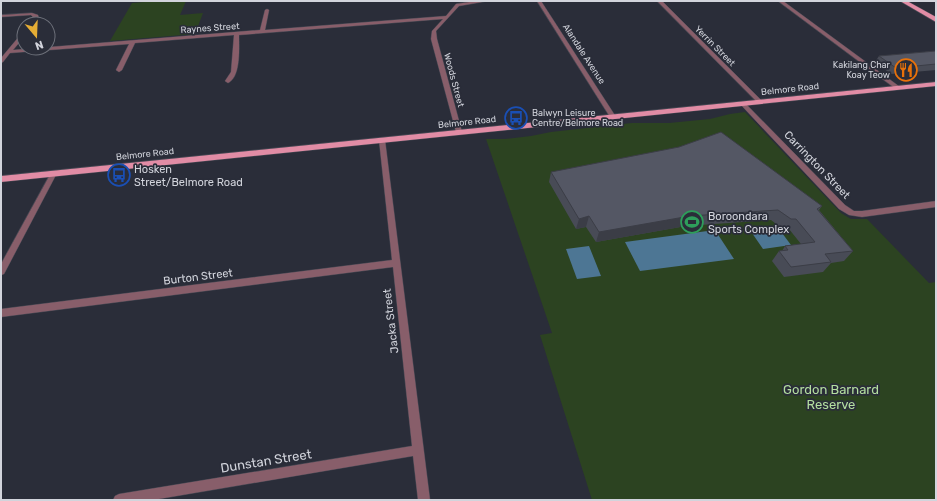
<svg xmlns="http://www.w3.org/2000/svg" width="937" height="501" font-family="Rubik,sans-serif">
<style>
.green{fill:#2c4321}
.water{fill:#4d7694}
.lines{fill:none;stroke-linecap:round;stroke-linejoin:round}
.minor-casing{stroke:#454853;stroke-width:1}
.tertiary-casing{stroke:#454853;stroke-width:1}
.primary-casing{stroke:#454853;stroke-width:1}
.minor{fill:#885e6a;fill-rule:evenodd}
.tertiary{fill:#885e6a;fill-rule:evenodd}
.primary{fill:#e18ca5;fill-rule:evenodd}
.wall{fill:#484b56}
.shaded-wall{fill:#3b3d46}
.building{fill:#545764;stroke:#3b3d46}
.labels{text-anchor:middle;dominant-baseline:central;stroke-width:3.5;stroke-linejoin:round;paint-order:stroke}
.far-street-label{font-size:9px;fill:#d2d4dc;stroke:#2a2d39}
.far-poi-label{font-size:9px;fill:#d2d4dc;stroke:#2a2d39;text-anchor:end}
.street-label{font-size:11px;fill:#d2d4dc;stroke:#2a2d39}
.poi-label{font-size:11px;fill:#d2d4dc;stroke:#2a2d39;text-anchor:start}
.near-park-label{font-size:13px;fill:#b3de9f;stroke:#2a2d39}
.near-street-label{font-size:13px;fill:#d2d4dc;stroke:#2a2d39}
</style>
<rect width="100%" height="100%" fill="#2a2d39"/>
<g class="green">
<polygon points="157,1 186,1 180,15 203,13 195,34 110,41 132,3"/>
<polygon points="745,112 841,213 851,219 867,219 929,283 936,282 936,500 592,500 540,335 552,333 486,139 505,139 531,136 551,132 632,123 669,123 710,119 730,114"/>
</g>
<g class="water">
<polygon points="779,229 791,245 763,249 752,233"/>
<polygon points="715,230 734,259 640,271 625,242"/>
<polygon points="589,246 601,276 577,279 566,249"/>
</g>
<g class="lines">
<g class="minor-casing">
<g id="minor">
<path d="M476,1H488L459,6L436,31L437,39L462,132L459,134L456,132L431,39L432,31L443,19L239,35C239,48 241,77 228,83L225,81L231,72L234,35L135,43L122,70L119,72L116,70L129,44L10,53L3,62L1,63V58L22,33L24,32V37L13,50L260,30L265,10L267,9L269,10L265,30L446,16L456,4Z"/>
<polygon points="537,1 541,1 616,117 615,118 613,119 610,117"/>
<polygon points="778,1 783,1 900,87 900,89 896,89"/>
<polygon points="32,13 38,15 39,19 35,24 30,24 35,19 31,15 1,17 1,15"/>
<polygon points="743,102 745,103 845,205 854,211 862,211 936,201 936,207 862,217 849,215 839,209 741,105 741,103"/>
<polygon points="382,138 385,140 430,500 418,500 413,456 153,500 113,500 115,496 119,494 412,446 393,267 1,317 1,309 392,260 379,140"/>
<polygon points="52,171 56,171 57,173 4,274 1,275 1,264"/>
</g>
</g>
<g class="tertiary-casing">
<polygon id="tertiary" points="657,1 662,1 762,101 762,103 758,103"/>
</g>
<g class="primary-casing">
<g id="primary">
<polygon points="900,1 907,1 936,17 936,22"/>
<polygon points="936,82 936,86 1,182 1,176"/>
</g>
</g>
<use href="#minor" class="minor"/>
<use href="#tertiary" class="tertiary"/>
<use href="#primary" class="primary"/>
</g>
<g class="wall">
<polygon points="936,51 936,70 891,74 875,62 879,56"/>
<polygon points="551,172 822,206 819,210 853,251 844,261 831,263 823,272 784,277 772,261 779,251 782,251 785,246 801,244 789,229 784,230 771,220 686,226 596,242 586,227 576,229 549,182"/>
</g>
<g class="shaded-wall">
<polygon points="589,216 586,227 576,229 579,219"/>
<polygon points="690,216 686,226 596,242 599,232"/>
</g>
<g class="building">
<polygon points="936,51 936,64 896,68 879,56"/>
<polygon points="721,132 822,206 817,209 853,251 825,254 831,262 791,267 779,251 788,250 785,246 815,242 796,219 791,219 778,210 690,216 599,232 589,216 579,219 551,172 679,147"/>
</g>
<defs>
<g id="restaurant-ring" transform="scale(1.15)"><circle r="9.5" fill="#2a2d39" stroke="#e8710a" stroke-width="1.5"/><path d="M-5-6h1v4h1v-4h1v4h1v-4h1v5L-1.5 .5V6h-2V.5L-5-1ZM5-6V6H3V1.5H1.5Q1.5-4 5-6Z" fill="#e8710a"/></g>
<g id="bus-ring" transform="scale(1.15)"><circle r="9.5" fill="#2a2d39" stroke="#1a4fb4" stroke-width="1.5"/><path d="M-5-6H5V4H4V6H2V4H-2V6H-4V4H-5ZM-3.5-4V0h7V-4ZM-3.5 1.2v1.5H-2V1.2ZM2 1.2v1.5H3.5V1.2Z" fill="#1a4fb4"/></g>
<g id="stadium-ring" transform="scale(1.15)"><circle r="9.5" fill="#2a2d39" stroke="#2e9e5b" stroke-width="1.5"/><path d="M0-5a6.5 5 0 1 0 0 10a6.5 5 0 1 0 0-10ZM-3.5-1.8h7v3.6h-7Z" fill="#2e9e5b"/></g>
</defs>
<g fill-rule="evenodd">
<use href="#restaurant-ring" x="906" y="70"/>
<use href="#bus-ring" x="516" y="118"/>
<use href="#bus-ring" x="119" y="175"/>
<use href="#stadium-ring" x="692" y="222"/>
</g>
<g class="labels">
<g class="far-street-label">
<text transform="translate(210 28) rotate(-4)">Raynes Street</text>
<text transform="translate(715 46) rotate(45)">Yerrin Street</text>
<text transform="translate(584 54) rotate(57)">Alandale Avenue</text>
<text transform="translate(454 80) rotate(75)">Woods Street</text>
<text transform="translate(790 89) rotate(-6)">Belmore Road</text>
<text transform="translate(467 122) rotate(-6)">Belmore Road</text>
<text transform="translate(145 154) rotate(-6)">Belmore Road</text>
</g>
<g class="far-poi-label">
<text x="890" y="65">Kakilang Char<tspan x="890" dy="10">Koay Teow</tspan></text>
<text x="532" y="113" text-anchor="start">Balwyn Leisure<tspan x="532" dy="10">Centre/Belmore Road</tspan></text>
</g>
<g class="street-label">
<text transform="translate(817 165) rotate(46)">Carrington Street</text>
<text transform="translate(198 277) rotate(-7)">Burton Street</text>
<text transform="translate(391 321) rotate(-97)">Jacka Street</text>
</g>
<g class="poi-label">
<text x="134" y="169">Hosken<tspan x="134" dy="13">Street/Belmore Road</tspan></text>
<text x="708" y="216">Boroondara<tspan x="708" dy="13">Sports Complex</tspan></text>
</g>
<g class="near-park-label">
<text x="831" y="389">Gordon Barnard<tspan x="831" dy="15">Reserve</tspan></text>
</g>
<g class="near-street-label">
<text transform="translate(266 461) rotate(-9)">Dunstan Street</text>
</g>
</g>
<rect width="937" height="501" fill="none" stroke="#d2d4dc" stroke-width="4"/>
<g transform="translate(36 36) rotate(161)"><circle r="19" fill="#2a2d39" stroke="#6d707a"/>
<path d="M0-3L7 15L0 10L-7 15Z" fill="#e5ad35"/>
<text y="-6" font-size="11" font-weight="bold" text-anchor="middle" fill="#d2d4dc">N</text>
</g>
</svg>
